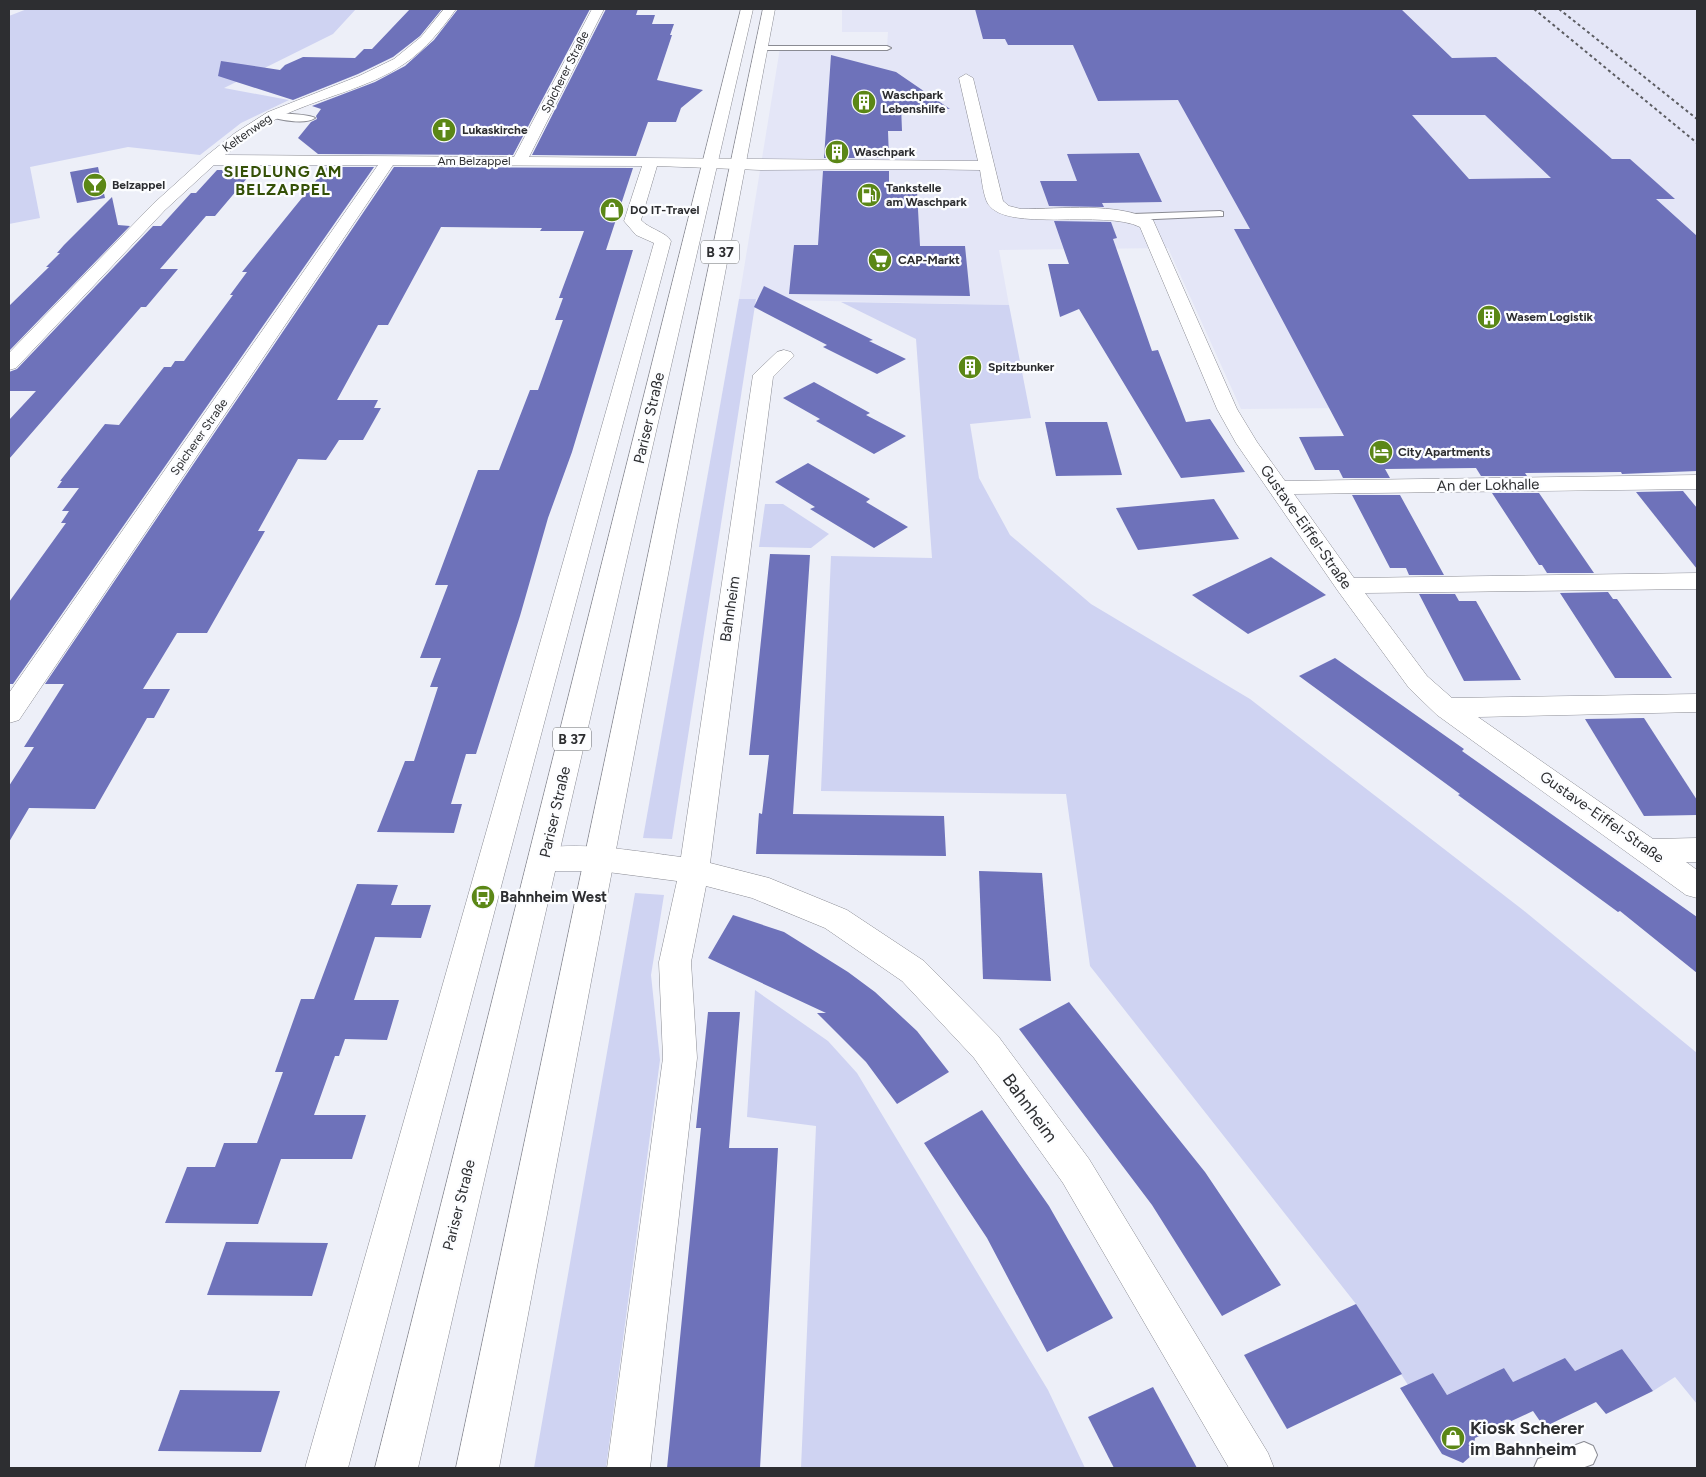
<svg xmlns="http://www.w3.org/2000/svg" width="1706" height="1477" font-family="Figtree,sans-serif">
<style>
.built{fill:#e4e6f7}
.green{fill:#cfd3f2}
.building{fill:#6e72ba;fill-rule:evenodd}
.lines{fill:none;stroke-linecap:round;stroke-linejoin:round}
.lane-casing{stroke:#8a8b93;stroke-width:2}
.street-casing{stroke:#8a8b93;stroke-width:1}
.primary-casing{stroke:#8a8b93;stroke-width:1}
.lane{fill:#fff;fill-rule:evenodd}
.street{fill:#fff;fill-rule:evenodd}
.primary{fill:#fff;fill-rule:evenodd}
.rail{stroke:#5c5d62;stroke-width:2;stroke-dasharray:3 3;stroke-linecap:butt}
.labels{text-anchor:middle;dominant-baseline:central;stroke-width:4.5;stroke-linejoin:round;paint-order:stroke}
.far-street-label{font-size:12px;fill:#2d2e31;stroke:#fcfdff}
.far-poi-label{font-size:12px;font-weight:bold;fill:#2d2e31;stroke:#fcfdff;text-anchor:start}
.shield{fill:#fcfdff;stroke:#6b6c6f;stroke-width:1}
.shield-label{font-size:14px;font-weight:bold;fill:#2d2e31}
.street-label{font-size:15px;fill:#2d2e31;stroke:#fcfdff}
.poi-label{font-size:15px;font-weight:bold;fill:#2d2e31;stroke:#fcfdff;text-anchor:start}
.far-district-label{font-size:16px;font-weight:bold;letter-spacing:1px;fill:#345007;stroke:#fcfdff}
.near-street-label{font-size:18px;fill:#2d2e31;stroke:#fcfdff}
.near-poi-label{font-size:18px;font-weight:bold;fill:#2d2e31;stroke:#fcfdff;text-anchor:start}
</style>
<rect width="100%" height="100%" fill="#edeff8"/>
<polygon class="built" points="842,9 1697,9 1697,404 1241,409 1168,248 999,250 1009,305 739,299 780,48 887,48 888,32 842,32"/>
<g class="green">
<polygon points="27,9 356,9 333,34 224,88 289,100 241,123 200,155 128,147 30,167 40,218 9,224 9,16"/>
<polygon points="739,299 756,299 672,839 643,838"/>
<polygon points="841,302 1009,305 1031,418 970,424 979,478 1010,535 1091,604 1250,699 1523,910 1697,1053 1697,1404 1675,1377 1653,1391 1622,1349 1575,1371 1565,1359 1513,1382 1504,1368 1447,1395 1433,1373 1408,1385 1356,1304 1090,966 1066,794 821,791 831,556 932,558 916,339"/>
<polygon points="765,504 783,504 829,534 811,548 759,547"/>
<polygon points="635,893 664,895 651,975 660,1060 606,1468 534,1468"/>
<polygon points="755,990 828,1041 857,1073 1048,1390 1085,1468 801,1468 816,1126 747,1117"/>
</g>
<g class="building">
<polygon points="410,9 442,9 420,36 393,57 358,74 293,100 218,76 221,61 280,70 285,65 303,57 355,58 364,49 372,49"/>
<polygon points="458,9 590,9 513,155 318,154 298,138 311,122 317,119 316,116 321,109 312,106 375,82 405,66 434,40"/>
<polygon points="606,9 638,9 636,15 655,15 652,24 674,24 670,35 672,35 657,80 703,90 681,108 676,122 648,122 636,156 532,155"/>
<path d="M975,9H1401L1452,58L1496,57L1612,159H1630L1675,199H1656L1697,236V471L1622,474L1621,472L1525,473L1527,476H1481L1476,468L1385,469L1390,478H1343L1339,470H1315L1299,437L1344,436L1234,229H1250L1178,100L1098,101L1073,45H1008L1005,39H983ZM1412,115H1485L1551,178L1469,179Z"/>
<polygon points="831,55 896,72 950,109 901,105 902,131 888,131 889,158 824,158"/>
<polygon points="1139,153 1162,202 1102,203 1104,207 1049,206 1040,181 1077,181 1067,154"/>
<polygon points="98,167 105,198 77,203 70,172"/>
<polygon points="327,167 374,167 13,684 9,684 9,602 66,523 61,523 69,511 62,511 79,488 57,488 62,481 60,481 105,424 119,425 164,367 171,367 175,361 184,361 233,295 230,295 247,272 242,272"/>
<polygon points="394,167 633,168 606,250 633,250 572,452 548,518 520,616 476,754 466,754 451,804 462,804 454,833 377,832 405,761 414,761 438,687 430,687 441,658 420,658 448,585 435,585 478,470 499,470 530,390 538,390 563,320 555,320 563,298 559,298 584,231 540,231 542,228 441,227 388,325 378,325 337,400 378,400 374,408 381,408 363,440 339,440 326,460 298,459 258,531 265,531 207,633 177,633 143,689 170,689 154,718 147,718 95,809 29,808 9,842 9,786 34,747 24,747 64,684 45,684"/>
<polygon points="217,170 254,170 215,216 206,216 160,269 178,269 146,307 141,307 9,459 9,420 36,391 9,391 9,372 17,369 153,226 161,226 191,193 196,193"/>
<polygon points="823,171 889,171 889,191 917,191 920,246 965,246 970,296 789,294 794,245 818,245"/>
<polygon points="112,197 118,225 130,226 9,351 9,306 49,267 46,267 60,253 57,253 64,245"/>
<polygon points="1054,221 1111,222 1117,238 1113,239 1152,351 1158,350 1186,422 1210,419 1245,472 1181,478 1079,309 1060,317 1048,264 1069,264"/>
<polygon points="764,286 873,340 869,341 906,359 877,374 823,347 827,345 754,307"/>
<polygon points="814,382 870,413 866,415 906,436 874,454 816,421 820,419 783,398"/>
<polygon points="1045,422 1107,422 1122,475 1056,476"/>
<polygon points="808,463 870,499 866,502 908,527 874,548 810,509 815,507 775,482"/>
<polygon points="1683,491 1697,508 1697,569 1636,492"/>
<polygon points="1492,493 1539,493 1594,573 1547,573 1542,565 1539,565"/>
<polygon points="1352,495 1400,495 1444,575 1409,575 1406,568 1390,568"/>
<polygon points="1214,499 1239,539 1138,550 1116,508"/>
<polygon points="770,554 810,555 793,814 944,816 946,856 756,854 759,813 762,814 769,755 749,755"/>
<polygon points="1271,557 1326,595 1248,634 1192,595"/>
<polygon points="1608,592 1613,599 1617,599 1672,678 1615,678 1560,593"/>
<polygon points="1419,594 1455,594 1459,601 1476,601 1521,680 1464,681"/>
<polygon points="1335,658 1464,749 1462,751 1697,917 1697,973 1620,911 1618,912 1458,795 1460,794 1299,676"/>
<polygon points="1644,718 1697,800 1697,815 1644,816 1585,719"/>
<polygon points="979,871 1042,873 1051,981 983,979"/>
<polygon points="357,884 398,885 391,905 431,905 421,938 375,937 354,1000 399,1000 387,1040 345,1039 339,1056 335,1056 314,1115 366,1115 352,1159 281,1159 258,1224 165,1223 187,1167 215,1167 224,1143 257,1143 283,1072 275,1072 301,999 314,999"/>
<polygon points="733,915 784,932 848,972 875,992 917,1031 949,1072 897,1104 866,1062 817,1013 826,1013 708,958"/>
<polygon points="1069,1002 1205,1172 1281,1285 1222,1316 1152,1205 1019,1029"/>
<polygon points="708,1012 740,1012 729,1148 778,1148 760,1468 667,1468 701,1128 696,1128"/>
<polygon points="982,1110 1049,1206 1113,1318 1047,1352 987,1238 924,1143"/>
<polygon points="226,1242 328,1243 312,1296 207,1295"/>
<polygon points="1356,1304 1402,1374 1287,1429 1244,1355"/>
<polygon points="1622,1349 1653,1391 1606,1414 1596,1402 1544,1427 1533,1411 1475,1438 1472,1455 1463,1463 1442,1454 1400,1388 1433,1373 1447,1395 1504,1368 1513,1382 1565,1358 1575,1371"/>
<polygon points="1153,1387 1197,1468 1114,1468 1088,1417"/>
<polygon points="180,1390 280,1391 261,1452 158,1451"/>
</g>
<g class="lines">
<g class="lane-casing">
<g id="lane">
<polygon points="758,46 887,46 891,48 887,50 758,50"/>
<path d="M273,112C282,114 310,114 315,118C305,125 282,120 270,117V113Z"/>
<polygon points="1220,211 1223,212 1223,216 1133,220 1128,217 1133,214"/>
<polygon points="1584,1442 1593,1446 1597,1455 1593,1464 1582,1468 1534,1468 1538,1459"/>
</g>
</g>
<g class="street-casing">
<g id="street">
<path d="M444,9H456C442,29 425,50 404,64C368,89 317,98 278,118C259,128 242,142 225,155L514,157L592,9H604L529,157L978,161L959,78L966,74L973,78L1003,201L1009,206L1021,209C1062,209 1115,202 1153,220L1237,409L1257,442L1285,481L1697,475V489L1294,494L1354,578L1697,573V589L1365,593L1427,676L1452,698L1697,694V712L1478,717L1653,839L1697,838V862H1686L1697,870V898L1686,895L1437,715L1409,688L1338,591L1236,443L1217,409L1140,227C1104,209 1007,233 988,204C983,195 982,180 980,170L909,169L761,170L657,166L641,220C649,229 666,232 671,241L348,1468H305L654,243L636,235L624,221L642,166L393,165L19,720L9,723V693L378,165H214L165,210L16,368L9,370V353L153,204L205,157L235,133L268,112L359,76L394,59L421,37Z"/>
<path d="M784,350L791,352L794,356L773,377L710,863L769,878L847,910L924,961L998,1036L1089,1159L1268,1453L1274,1468H1229L1063,1183L974,1058L902,981L825,928L752,898L706,886L691,962L697,1058L650,1468H607L663,1058L659,962L677,881L600,871H543L532,867L528,859L532,851C570,839 641,852 681,857L753,375L777,352Z"/>
</g>
</g>
<g class="primary-casing">
<g id="primary">
<polygon points="741,9 753,9 418,1468 375,1468"/>
<polygon points="763,9 775,9 499,1468 456,1468"/>
</g>
</g>
<use href="#lane" class="lane"/>
<use href="#street" class="street"/>
<use href="#primary" class="primary"/>
<g class="rail">
<polyline points="1534,9 1697,143"/>
<polyline points="1559,9 1697,119"/>
</g>
</g>
<defs>
<g id="building-disc" transform="scale(1.25)"><circle r="9.5" fill="#5b8716" stroke="#fcfdff"/><path d="M-4-6H4V6H1V3H-1V6H-4ZM-2.5-4.3h1.7v1.8h-1.7ZM.8-4.3h1.7v1.8H.8ZM-2.5-1h1.7V.8h-1.7ZM.8-1h1.7V.8H.8Z" fill="#fff"/></g>
<g id="church-disc" transform="scale(1.25)"><circle r="9.5" fill="#5b8716" stroke="#fcfdff"/><path d="M-1.2-6h2.4v3.5h3.3v2.4h-3.3V6h-2.4V-.1h-3.3v-2.4h3.3Z" fill="#fff"/></g>
<g id="bar-disc" transform="scale(1.25)"><circle r="9.5" fill="#5b8716" stroke="#fcfdff"/><path d="M-6-5H6L.8 .8V4.5H3.5V6h-7V4.5H-.8V.8Z" fill="#fff"/></g>
<g id="fuel-disc" transform="scale(1.25)"><circle r="9.5" fill="#5b8716" stroke="#fcfdff"/><path d="M-5.5-6h7V0h2V4h1.3V-2.5L3-4.5l.8-.8L6-3V5H2.5V1h-1V6h-7ZM-4.2-4.7v3.2H.2V-4.7Z" fill="#fff"/></g>
<g id="shop-disc" transform="scale(1.25)"><circle r="9.5" fill="#5b8716" stroke="#fcfdff"/><path d="M-5-2.5h2.3a2.7 3.5 0 0 1 5.4 0H5L5.5 6h-11ZM-1.5-2.5h3a1.5 2.3 0 0 0-3 0Z" fill="#fff"/></g>
<g id="supermarket-disc" transform="scale(1.25)"><circle r="9.5" fill="#5b8716" stroke="#fcfdff"/><path d="M-6-5.5h2.5l.6 2H6L4.5 2H-2.5L-4.4-4H-6ZM-1.5 3.2a1.3 1.3 0 1 0 .1 0ZM3 3.2a1.3 1.3 0 1 0 .1 0Z" fill="#fff"/></g>
<g id="hotel-disc" transform="scale(1.25)"><circle r="9.5" fill="#5b8716" stroke="#fcfdff"/><path d="M-6-4.5h1.5V1H6V5H4.5V3h-9V5H-6ZM-4 0a1.8 1.8 0 1 1 3.6 0ZM.5 0V-2.5h3Q6-2.5 6 0Z" fill="#fff"/></g>
<g id="bus-disc" transform="scale(1.25)"><circle r="9.5" fill="#5b8716" stroke="#fcfdff"/><path d="M-5-6H5V4H4V6H2V4H-2V6H-4V4H-5ZM-3.5-4V0h7V-4ZM-3.5 1.2v1.5H-2V1.2ZM2 1.2v1.5H3.5V1.2Z" fill="#fff"/></g>
</defs>
<g fill-rule="evenodd">
<use href="#building-disc" x="864" y="102"/>
<use href="#church-disc" x="444" y="130"/>
<use href="#building-disc" x="837" y="152"/>
<use href="#bar-disc" x="95" y="185"/>
<use href="#fuel-disc" x="869" y="195"/>
<use href="#shop-disc" x="612" y="210"/>
<use href="#supermarket-disc" x="880" y="260"/>
<use href="#building-disc" x="1489" y="317"/>
<use href="#building-disc" x="970" y="367"/>
<use href="#hotel-disc" x="1381" y="452"/>
<use href="#bus-disc" x="483" y="897"/>
<use href="#shop-disc" x="1453" y="1438"/>
</g>
<g class="labels">
<g class="far-street-label">
<text transform="translate(565 72) rotate(-63)">Spicherer Straße</text>
<text transform="translate(247 133) rotate(-35)">Keltenweg</text>
<text x="474" y="161">Am Belzappel</text>
<text transform="translate(199 437) rotate(-55)">Spicherer Straße</text>
</g>
<g class="far-poi-label">
<text x="882" y="95">Waschpark<tspan x="882" dy="14">Lebenshilfe</tspan></text>
<text x="462" y="130">Lukaskirche</text>
<text x="854" y="152">Waschpark</text>
<text x="112" y="185">Belzappel</text>
<text x="886" y="188">Tankstelle<tspan x="886" dy="14">am Waschpark</tspan></text>
<text x="630" y="210">DO IT-Travel</text>
<text x="898" y="260">CAP-Markt</text>
<text x="1506" y="317">Wasem Logistik</text>
<text x="988" y="367">Spitzbunker</text>
<text x="1398" y="452">City Apartments</text>
</g>
<g class="shield">
<rect x="701" y="240.5" width="38" height="23" rx="4"/>
<rect x="553" y="727.5" width="38" height="23" rx="4"/>
</g>
<g class="shield-label">
<text x="720" y="252">B 37</text>
<text x="572" y="739">B 37</text>
</g>
<g class="street-label">
<text transform="translate(649 418) rotate(-77)">Pariser Straße</text>
<text transform="translate(1488 485) rotate(-1)">An der Lokhalle</text>
<text transform="translate(1306 527) rotate(55)">Gustave-Eiffel-Straße</text>
<text transform="translate(730 609) rotate(-82)">Bahnheim</text>
<text transform="translate(555 812) rotate(-77)">Pariser Straße</text>
<text transform="translate(1602 817) rotate(35)">Gustave-Eiffel-Straße</text>
<text transform="translate(459 1205) rotate(-76)">Pariser Straße</text>
</g>
<g class="poi-label">
<text x="500" y="897">Bahnheim West</text>
</g>
<g class="far-district-label">
<text x="283" y="171">SIEDLUNG AM<tspan x="283" dy="18">BELZAPPEL</tspan></text>
</g>
<g class="near-street-label">
<text transform="translate(1030 1108) rotate(54)">Bahnheim</text>
</g>
<g class="near-poi-label">
<text x="1470" y="1428">Kiosk Scherer<tspan x="1470" dy="21">im Bahnheim</tspan></text>
</g>
</g>
<rect width="1706" height="1477" fill="none" stroke="#2d2e31" stroke-width="20"/>
</svg>
